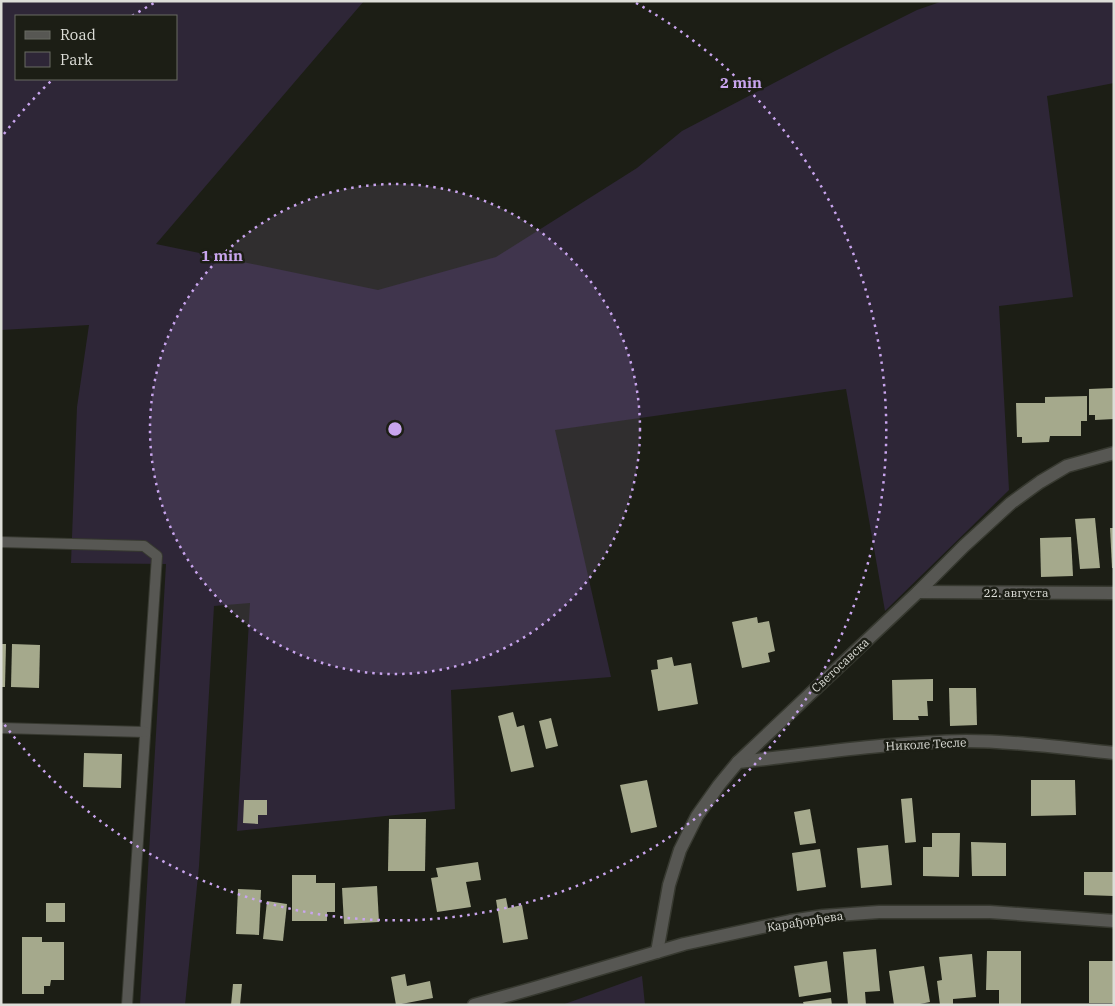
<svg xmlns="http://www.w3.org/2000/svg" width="1115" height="1006" font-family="'IBM Plex Serif',serif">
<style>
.green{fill:#2e2637;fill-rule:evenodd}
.building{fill:#a5a98c}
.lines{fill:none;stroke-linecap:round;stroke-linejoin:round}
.service-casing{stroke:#373930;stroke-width:12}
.minor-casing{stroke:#373930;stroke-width:15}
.tertiary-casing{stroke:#373930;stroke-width:15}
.service{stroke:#575753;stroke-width:10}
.minor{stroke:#575753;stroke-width:12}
.tertiary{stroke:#575753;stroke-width:12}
.ring{fill:none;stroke:#c9a5ee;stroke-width:2.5;stroke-dasharray:2.5 5}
.labels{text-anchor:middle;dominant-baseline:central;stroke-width:5;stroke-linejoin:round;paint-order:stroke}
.street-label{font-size:12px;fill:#ddded8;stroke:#1c1e15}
.centre{fill:#c9a5ee;stroke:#1c1e15;stroke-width:2.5}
.ring-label{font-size:15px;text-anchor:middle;font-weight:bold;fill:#c9a5ee;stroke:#1c1e15;stroke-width:5;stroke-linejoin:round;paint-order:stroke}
</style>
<rect width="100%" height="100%" fill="#1c1e15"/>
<g class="green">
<path d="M1,1H364L156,244L378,290L496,257L637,168L682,131L835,51L917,10L943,1H1114V83L1047,96L1073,297L999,306L1009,490L885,611L846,389L555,430L611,677L451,690L455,809L237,831L250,603L214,606L199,866L185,1005H140L166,564L71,563L77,407L89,325L1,330ZM16,16H176V79H16Z"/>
<polygon points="642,976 645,1005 562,1005"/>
</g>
<g class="building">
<polygon points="1114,388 1114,419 1095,420 1095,415 1089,415 1089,389"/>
<polygon points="1087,396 1087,421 1081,421 1081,436 1050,436 1049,442 1022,443 1022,437 1017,437 1016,403 1045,403 1045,397"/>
<polygon points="1095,518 1100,568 1080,569 1075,519"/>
<polygon points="1110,528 1114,528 1114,568 1112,568"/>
<polygon points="1071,537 1073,576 1041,577 1040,538"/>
<polygon points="757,617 758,623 769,621 775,651 768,653 770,662 742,668 732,622"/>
<polygon points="1,644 6,644 5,687 1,687"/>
<polygon points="12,644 40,645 39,688 11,687"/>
<polygon points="672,657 674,666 691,663 698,704 658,711 651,670 658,669 657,660"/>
<polygon points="933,679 933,701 927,701 928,716 918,716 919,720 893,720 892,680"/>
<polygon points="949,688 976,688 977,725 950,726"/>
<polygon points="513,712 517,727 524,725 534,767 511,772 498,716"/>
<polygon points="551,718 558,746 546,749 539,721"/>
<polygon points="84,753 122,754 121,788 83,787"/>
<polygon points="647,780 657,827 631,833 620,785"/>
<polygon points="1031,780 1075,780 1076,815 1031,816"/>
<polygon points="912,798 916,842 905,843 901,799"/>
<polygon points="244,800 267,800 267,815 258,815 258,824 243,823"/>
<polygon points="810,809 816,843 800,845 794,812"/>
<polygon points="389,819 426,819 425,871 388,871"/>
<polygon points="932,833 960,833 959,877 923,876 923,847 932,847"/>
<polygon points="971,842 1006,843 1006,876 972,876"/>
<polygon points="888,845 892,885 861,888 857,848"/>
<polygon points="820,849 826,887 797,891 792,853"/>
<polygon points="478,862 481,880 466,882 471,907 437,912 431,878 438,877 436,868"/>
<polygon points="1084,872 1114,872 1114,896 1084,895"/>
<polygon points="292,875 316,875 316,883 335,883 335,912 327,912 327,921 292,921"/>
<polygon points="377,886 379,922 344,924 342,888"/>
<polygon points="238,889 261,890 259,935 236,934"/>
<polygon points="506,898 508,908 522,905 528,939 503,943 496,900"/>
<polygon points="267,901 287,904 283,941 263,939"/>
<rect x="46" y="903" width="19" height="19"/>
<polygon points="22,937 42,937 42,942 64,942 64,980 51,980 50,986 44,986 44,994 22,994"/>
<polygon points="876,949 880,991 865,992 866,1005 848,1005 843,952"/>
<polygon points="987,951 1021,951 1021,1005 999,1005 999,990 986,990"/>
<polygon points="972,954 976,997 953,999 953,1005 940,1005 937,981 942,980 939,957"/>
<polygon points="827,961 831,992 799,997 794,966"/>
<rect x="1089" y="961" width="25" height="42"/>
<polygon points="924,966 930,1002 915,1005 894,1005 889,971"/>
<polygon points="405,974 407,986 430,981 433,998 396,1005 391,977"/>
<polygon points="233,984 242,984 240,1005 231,1005"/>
<polygon points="831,998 832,1005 804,1005 803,1002"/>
</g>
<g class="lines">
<g class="service-casing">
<g id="service">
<polyline points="1,542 144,546 157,556 127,1005"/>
<polyline points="1,728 145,732"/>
</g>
</g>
<g class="minor-casing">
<g id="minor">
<polyline points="918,592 1114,593"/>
<path d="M738,762C814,754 890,742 966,741C1015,741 1064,748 1114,753"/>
<polyline points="657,952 669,885 680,850 697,816 719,785 738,762 918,592 964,546 1011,503 1040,482 1067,466 1114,453"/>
</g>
</g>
<g class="tertiary-casing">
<polyline id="tertiary" points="474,1005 538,987 684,944 790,921 823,916 879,912 990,912 1114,921"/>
</g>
<use href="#service" class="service"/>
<use href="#minor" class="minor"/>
<use href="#tertiary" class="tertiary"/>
</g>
<circle cx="395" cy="429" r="245" fill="#c9a5ee" fill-opacity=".12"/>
<g class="ring">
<circle cx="395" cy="429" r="245"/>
<path d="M4 134A490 490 0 0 1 52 80M132 16A490 490 0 0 1 154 3M636 3A490 490 0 1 1 4 724"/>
</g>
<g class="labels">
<g class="street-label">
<text x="1016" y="592">22. августа</text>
<text transform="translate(840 665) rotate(-43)">Светосавска</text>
<text transform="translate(926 744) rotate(-3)">Николе Тесле</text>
<text transform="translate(805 921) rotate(-9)">Карађорђева</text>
</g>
</g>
<circle cx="395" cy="429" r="8" class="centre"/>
<g class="ring-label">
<text x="741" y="88">2 min</text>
<text x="222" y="261">1 min</text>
</g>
<rect width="1115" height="1006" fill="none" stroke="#ddded8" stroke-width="5"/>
<rect x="15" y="15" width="162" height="65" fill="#1c1e15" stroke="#696b63"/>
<rect x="25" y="31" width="25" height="8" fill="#575753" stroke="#696b63"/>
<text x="60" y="40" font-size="15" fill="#ddded8">Road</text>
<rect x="25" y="52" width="25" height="15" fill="#2e2637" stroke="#696b63"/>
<text x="60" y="65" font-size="15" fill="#ddded8">Park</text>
</svg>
